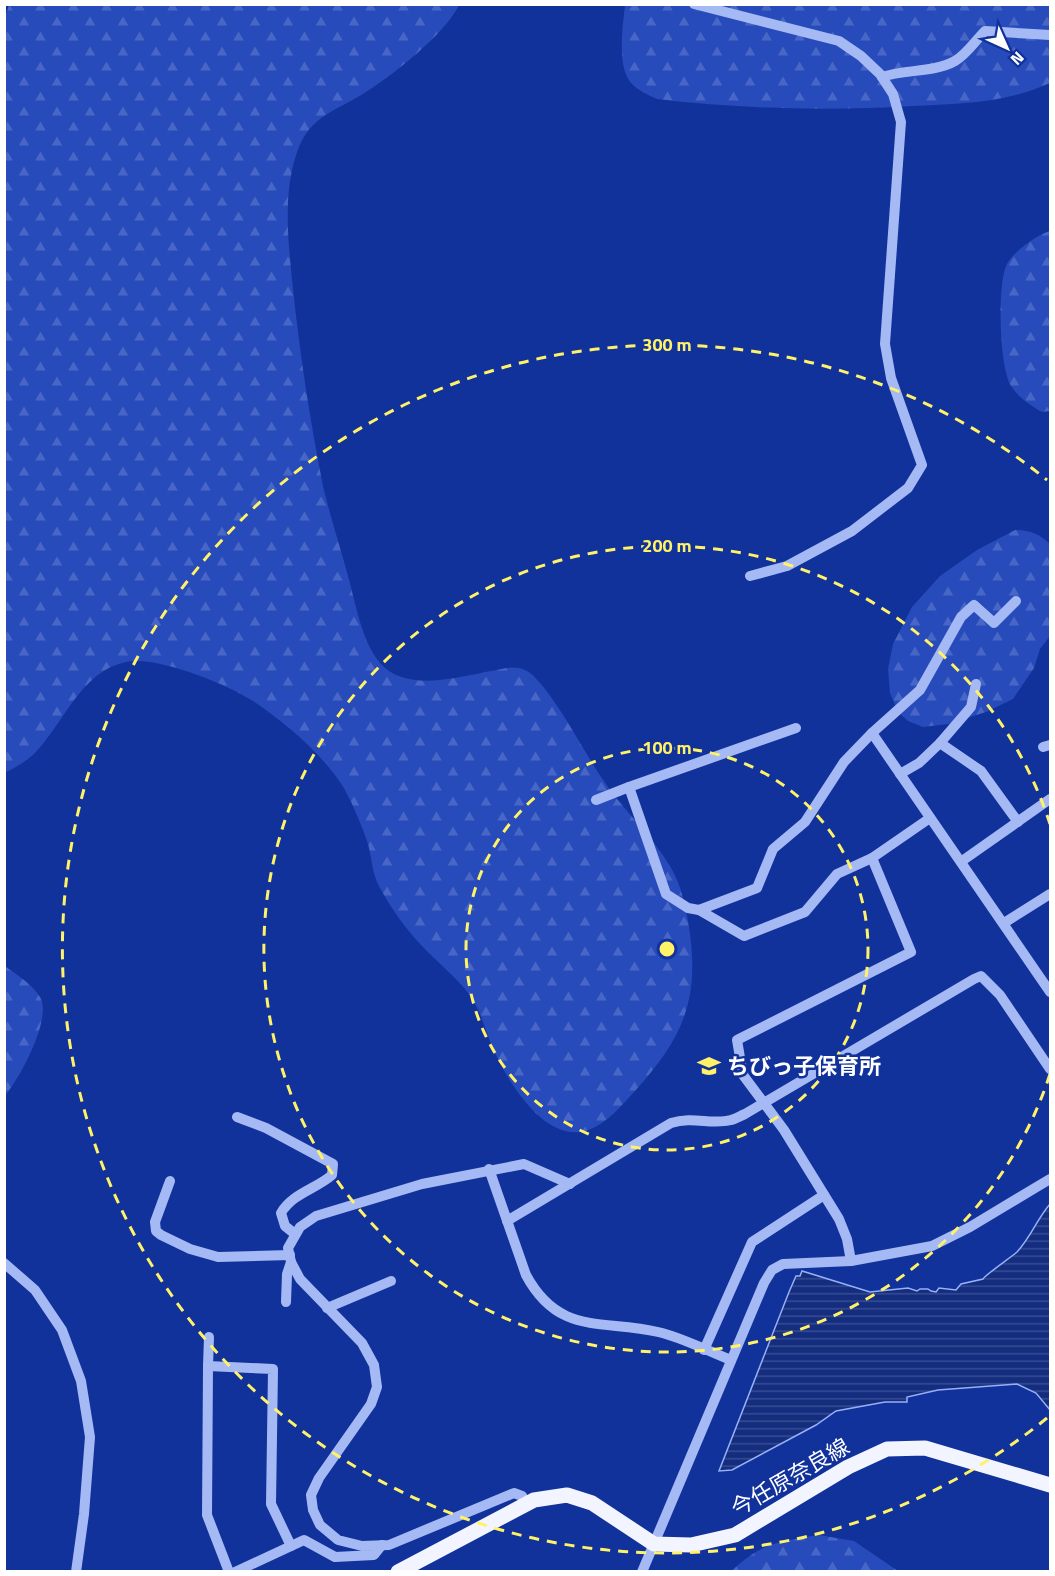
<svg xmlns="http://www.w3.org/2000/svg" width="1055" height="1576" font-family="'Titillium Web','Noto Sans JP',sans-serif">
<style>
.forest{fill:url(#forest-firs)}
.water{fill:url(#water-rules);stroke:#97b0f7;stroke-width:1.5}
.lines{fill:none;stroke-linecap:round;stroke-linejoin:round}
.minor{stroke:#a5b9f4;stroke-width:10}
.major{stroke:#f2f4ff;stroke-width:15}
.ring{fill:none;stroke:#fff268;stroke-width:3;stroke-dasharray:10 8}
.labels{text-anchor:middle;dominant-baseline:central;stroke-width:5;stroke-linejoin:round;paint-order:stroke}
.poi-label{font-size:22px;font-weight:bold;fill:#fff;stroke:#11319b;text-anchor:start}
.street-label{font-size:22px;fill:#fff;stroke:#11319b}
.centre{fill:#fff268;stroke:#11319b;stroke-width:3}
.ring-label{font-size:18px;text-anchor:middle;font-weight:bold;fill:#fff268;stroke:#11319b;stroke-width:5;stroke-linejoin:round;paint-order:stroke}
</style>
<defs>
<pattern id="forest-firs" width="22" height="20" patternUnits="userSpaceOnUse" patternTransform="scale(1.5)"><rect width="22" height="20" fill="#274bbb"/><path d="M5 1l3.5 6h-7zM16 11l3.5 6h-7z" fill="#4766c5"/></pattern>
<pattern id="water-rules" width="6" height="5" patternUnits="userSpaceOnUse" patternTransform="scale(1.5)"><rect width="6" height="5" fill="#142d7f"/><path d="M0 2.5h6" fill="none" stroke="#374c92"/></pattern>
</defs>
<rect width="100%" height="100%" fill="#11319b"/>
<g class="forest">
<path d="M9,5H459C445,34 394,74 366,92C331,114 306,116 294,162C283,203 289,248 293,289C300,355 310,421 323,486C330,516 340,546 348,576C356,604 361,640 380,663C406,693 458,677 491,671C502,669 514,665 525,670C546,679 584,751 599,774C620,807 650,833 670,866C680,883 685,902 688,921C701,996 685,1036 635,1091C622,1105 609,1121 591,1129C550,1146 514,1091 498,1059C487,1039 483,1014 470,995C456,977 437,962 421,945C405,928 391,908 380,888C372,874 372,859 368,844C362,826 354,807 345,790C325,756 286,723 253,701C227,684 164,659 133,661C82,666 65,723 34,754C25,762 15,768 4,773V20Z"/>
<path d="M625,5H1050V83C1007,103 959,104 912,106C827,111 742,109 657,99C648,95 639,91 632,84C616,68 623,25 625,5Z"/>
<path d="M1050,231V411L1042,412C1030,405 1019,398 1011,386C999,367 997,283 1007,264C1013,252 1038,234 1050,231Z"/>
<path d="M1015,530C1031,530 1039,534 1050,544V636L1040,649L1034,668L1013,699L986,712L948,724L923,727L908,721L898,712L890,693L888,669L893,644L912,607L940,576L977,550Z"/>
<path d="M5,966C17,975 32,984 40,997C53,1018 19,1079 5,1096Z"/>
<path d="M819,1535L854,1541L898,1571H732C760,1543 781,1541 819,1535Z"/>
</g>
<path class="water" d="M1050,1204V1410L1036,1393L1017,1384L938,1390L907,1397V1402H885L836,1411L816,1425L732,1470L719,1471L789,1292L796,1276H800L802,1271L870,1292L908,1288L917,1291L920,1289H928L931,1291L936,1292L939,1288L956,1290L961,1284L983,1279C985,1275 1010,1258 1017,1252C1031,1237 1037,1219 1050,1204Z"/>
<g class="lines">
<g class="minor">
<polyline points="694,4 839,41 861,56 880,74 893,94 901,122 885,344 891,378 922,465 908,488 852,531 787,566 750,576"/>
<path d="M882,77C905,69 933,73 955,61C966,55 976,40 985,31L1050,35"/>
<polyline points="872,733 1050,992"/>
<polyline points="940,743 971,707 976,684"/>
<polyline points="1043,747 1050,745"/>
<polyline points="900,774 919,763 940,743 981,771 1018,822"/>
<polyline points="629,787 796,728"/>
<polyline points="596,800 629,787 666,894 688,908 699,910 744,936 805,912 837,874 872,858"/>
<polyline points="962,861 1050,799"/>
<polyline points="699,910 757,888 773,849 805,822 844,762 872,733 920,690 961,617 974,605 994,623 1016,601"/>
<polyline points="1004,923 1050,894"/>
<path d="M237,1117L266,1128L333,1164L332,1175C316,1189 293,1193 281,1213L285,1226L295,1234"/>
<path d="M489,1169L526,1275C559,1336 602,1319 658,1332C681,1337 708,1351 731,1360"/>
<polyline points="170,1181 155,1222 156,1231 161,1235 190,1249 218,1257 290,1255"/>
<path d="M507,1221L671,1123C693,1116 711,1125 731,1120C736,1119 740,1116 745,1114L974,979L981,976L1000,995L1050,1069"/>
<polyline points="851,1261 847,1239 839,1219 784,1130 743,1075 737,1040 911,952 872,858 930,818"/>
<polyline points="4,1263 35,1290 62,1330 81,1381 90,1437 84,1514 76,1572"/>
<polyline points="286,1302 287,1274 291,1262"/>
<polyline points="327,1308 391,1281"/>
<polyline points="704,1350 752,1242 824,1195"/>
<polyline points="208,1366 209,1337"/>
<polyline points="527,1504 522,1496 514,1493 389,1545 362,1546 338,1540 320,1525 313,1510 311,1495 319,1478 371,1404 377,1387 374,1365 362,1343 300,1279 291,1262 288,1248 300,1227 316,1216 422,1184 524,1164 570,1184"/>
<polyline points="229,1572 207,1515 208,1366 273,1369 271,1504 291,1546"/>
<polyline points="235,1572 304,1540 335,1557 374,1555 382,1545"/>
<polyline points="642,1572 764,1283 772,1270 783,1264 851,1261 932,1246 970,1227 1050,1179"/>
</g>
<polyline class="major" points="398,1572 534,1500 567,1495 592,1503 654,1544 691,1545 735,1535 848,1467 887,1449 925,1448 1050,1485"/>
</g>
<g class="ring">
<circle cx="667" cy="949" r="201"/>
<path d="M1050 1074A403 403 0 1 1 1050 824"/>
<path d="M1047 1418A604 604 0 1 1 1047 480"/>
</g>
<defs>
<g id="school-bare" transform="scale(1.8)"><path d="M0-5L7-2L0 1L-7-2ZM-4 1L0 2.5L4 1V4Q0 6-4 4Z" fill="#fff268" stroke="#11319b" stroke-width="2.5" paint-order="stroke"/></g>
</defs>
<g fill-rule="evenodd">
<use href="#school-bare" x="709" y="1066"/>
</g>
<g class="labels">
<g class="poi-label">
<text x="727" y="1066">ちびっ子保育所</text>
</g>
<g class="street-label">
<text transform="translate(790 1477) rotate(-30)">今任原奈良線</text>
</g>
</g>
<circle cx="667" cy="949" r="9" class="centre"/>
<g class="ring-label">
<text x="667" y="351">300 m</text>
<text x="667" y="552">200 m</text>
<text x="667" y="754">100 m</text>
</g>
<rect width="1055" height="1576" fill="none" stroke="#ffffff" stroke-width="12"/>
<g transform="translate(1007 48) rotate(135)" stroke="#11319b" stroke-width="4.5" paint-order="stroke">
<path d="M0-4.5L10 22L0 15L-10 22Z" fill="#ffffff"/>
<text y="-9" font-size="16" font-weight="bold" text-anchor="middle" fill="#ffffff">N</text>
</g>
</svg>
